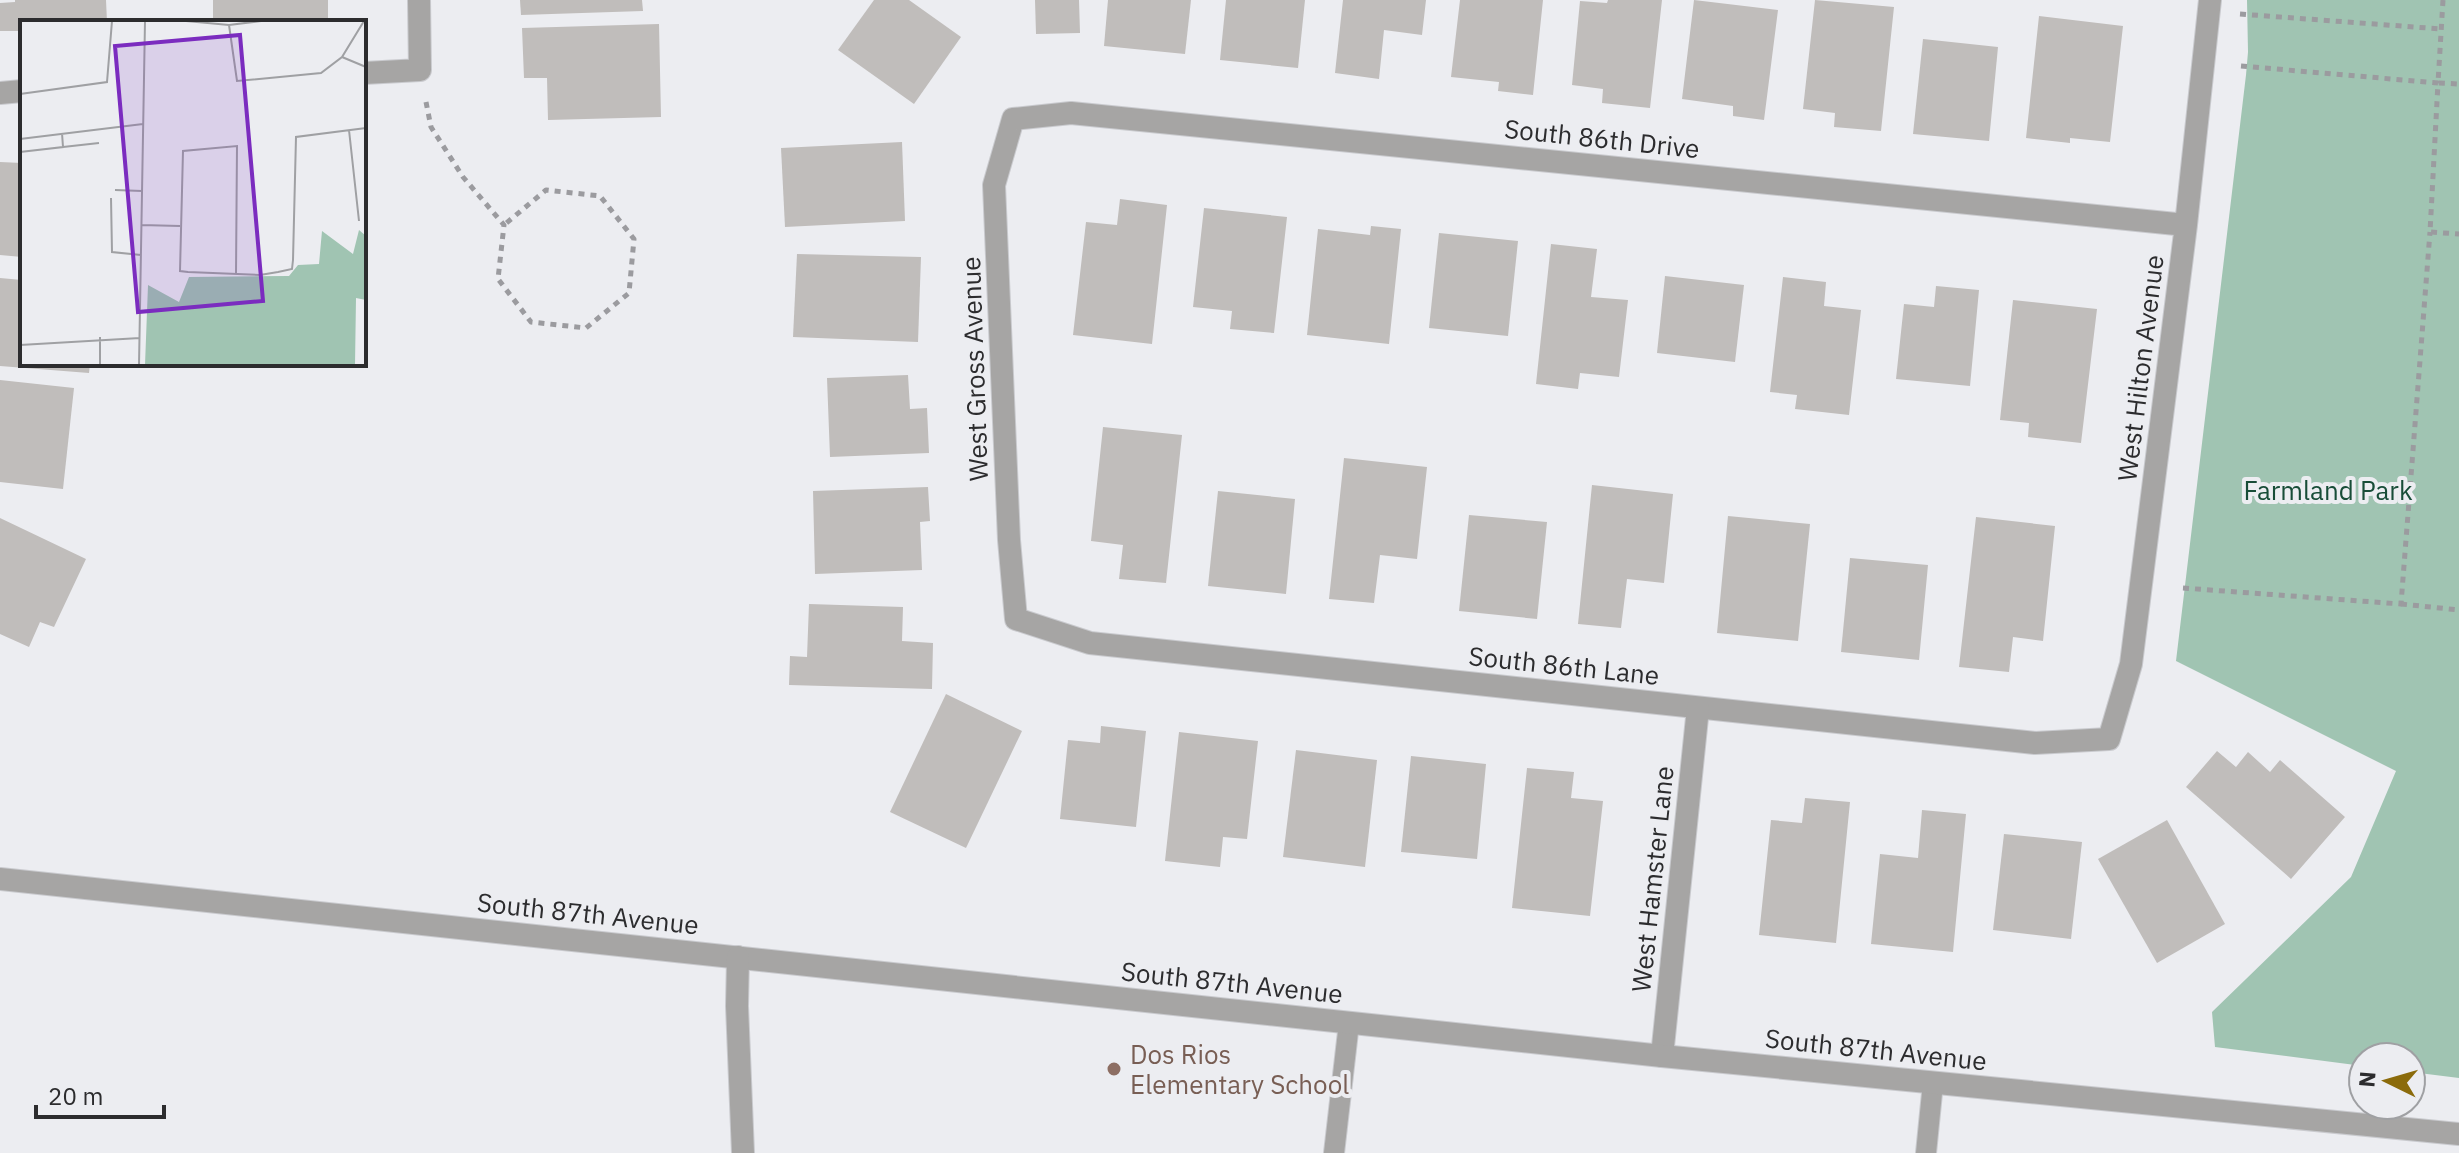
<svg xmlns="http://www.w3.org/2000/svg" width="2459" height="1153" font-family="'IBM Plex Sans',sans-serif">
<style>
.green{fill:#a0c4b2}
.building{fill:#c0bdbb}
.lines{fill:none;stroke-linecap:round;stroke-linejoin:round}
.service-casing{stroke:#c9cace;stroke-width:22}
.minor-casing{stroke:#c9cace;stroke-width:24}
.tertiary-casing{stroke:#c9cace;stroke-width:24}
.path{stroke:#9b9b9f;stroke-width:5;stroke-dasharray:6 6;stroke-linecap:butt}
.service{stroke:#a6a5a4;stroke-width:20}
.minor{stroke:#a6a5a4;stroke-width:22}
.tertiary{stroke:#a6a5a4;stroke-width:22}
.education-dot{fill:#8d6e63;stroke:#ecedf1;stroke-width:3}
.labels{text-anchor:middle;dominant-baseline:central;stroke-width:8;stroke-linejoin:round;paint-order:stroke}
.street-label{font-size:26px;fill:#2c2c2e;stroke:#ecedf1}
.park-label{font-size:26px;fill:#184d38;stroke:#ecedf1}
.education-label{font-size:26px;fill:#785e54;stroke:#ecedf1;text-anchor:start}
.inset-road{fill:none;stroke:#9fa0a3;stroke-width:2}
.view{fill:#7b2cbf;fill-opacity:0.15;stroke:#7b2cbf;stroke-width:4}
.inset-edge{fill:none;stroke:#2c2c2e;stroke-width:4}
</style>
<rect width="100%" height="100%" fill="#ecedf1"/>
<polygon class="green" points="2247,0 2459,0 2459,1078 2411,1072 2411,1057 2363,1057 2363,1066 2215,1047 2212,1012 2351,877 2396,771 2176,661 2246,75 2248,52"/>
<g class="building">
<polygon points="15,0 106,0 107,22 22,22 22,31 0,31 0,3 15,2"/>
<rect x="213" y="0" width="115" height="22"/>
<polygon points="520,0 642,0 643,11 521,15"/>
<polygon points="874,0 909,0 961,37 914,104 838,50"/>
<polygon points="1035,0 1079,0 1080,33 1036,34"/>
<polygon points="1108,0 1191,0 1185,54 1104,46"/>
<polygon points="1226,0 1305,0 1298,68 1220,60"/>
<polygon points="1343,0 1426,0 1422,35 1384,30 1379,79 1335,73"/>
<polygon points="1460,0 1543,0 1533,95 1498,91 1499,82 1451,77"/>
<polygon points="1608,0 1662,0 1650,108 1602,103 1603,89 1572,85 1580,1 1607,3"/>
<polygon points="1694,0 1778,10 1764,120 1733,116 1733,106 1682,99"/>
<polygon points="1815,0 1894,7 1881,131 1834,127 1835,113 1803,109"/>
<polygon points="2039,16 2123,26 2110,142 2070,138 2070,143 2026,138"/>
<polygon points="659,24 661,117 548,120 547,78 524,78 522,28"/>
<polygon points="1923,39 1998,47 1989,141 1913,134"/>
<polygon points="902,142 905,221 785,227 781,148"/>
<polygon points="0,162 22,163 22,257 0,255"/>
<polygon points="1120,199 1167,205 1152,344 1073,335 1086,222 1117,225"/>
<polygon points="1204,208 1287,217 1274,333 1230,329 1232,311 1193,307"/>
<polygon points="1371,226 1401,229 1389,344 1307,335 1318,229 1370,235"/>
<polygon points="1439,233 1518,241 1508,336 1429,328"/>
<polygon points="1551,244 1597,249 1591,297 1628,300 1619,377 1580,373 1578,389 1536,384"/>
<polygon points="797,254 921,257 918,342 793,337"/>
<polygon points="1665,276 1744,285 1735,362 1657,353"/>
<polygon points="1783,277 1826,282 1824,306 1861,310 1849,415 1795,409 1797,395 1770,392"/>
<polygon points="0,278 22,280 22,364 90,364 89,373 0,366"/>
<polygon points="1936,286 1979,290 1970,386 1896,379 1904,304 1934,307"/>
<polygon points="2013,300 2097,309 2081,443 2028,437 2029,423 2000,420"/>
<polygon points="908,375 910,409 927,408 929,453 830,457 827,378"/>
<polygon points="0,380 74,388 63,489 0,482"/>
<polygon points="1103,427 1182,435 1166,583 1119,579 1123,545 1091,541"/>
<polygon points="1344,458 1427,467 1417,559 1380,555 1374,603 1329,599"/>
<polygon points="1592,485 1673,494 1664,583 1627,579 1621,628 1578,624"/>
<polygon points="928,487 930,521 920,522 922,570 815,574 813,491"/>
<polygon points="1218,491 1295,499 1286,594 1208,586"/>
<polygon points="1469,515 1547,522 1537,619 1459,611"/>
<polygon points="1728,516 1810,524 1798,641 1717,633"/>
<polygon points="1976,517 2055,526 2043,641 2013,637 2009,672 1959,667"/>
<polygon points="0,518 86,559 54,627 40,622 29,647 0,634"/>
<polygon points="1850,558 1928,565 1919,660 1841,652"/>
<polygon points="809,604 903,607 902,641 933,643 932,689 789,685 790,656 807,657"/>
<polygon points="946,694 1022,731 966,848 890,812"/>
<polygon points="1101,726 1146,731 1136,827 1060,819 1068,740 1100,743"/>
<polygon points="1179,732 1258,741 1247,839 1223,837 1220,867 1165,861"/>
<polygon points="1296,750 1377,760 1365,867 1283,857"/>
<polygon points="2217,751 2236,767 2248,752 2270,772 2280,760 2345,817 2291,879 2186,787"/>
<polygon points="1411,756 1486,764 1477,859 1401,852"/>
<polygon points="1527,768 1574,772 1571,798 1603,801 1590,916 1512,908"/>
<polygon points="1805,798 1850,802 1836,943 1759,935 1771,820 1802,823"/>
<polygon points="1922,810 1966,814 1953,952 1871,944 1880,854 1918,858"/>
<polygon points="2167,820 2225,924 2157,963 2098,859"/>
<polygon points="2004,834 2082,842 2071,939 1993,930"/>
</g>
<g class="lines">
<g class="service-casing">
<g id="service">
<polyline points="1334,1153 1349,1023"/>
<polyline points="1926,1153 1933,1083"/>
</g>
</g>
<g class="minor-casing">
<g id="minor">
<polyline points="364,73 420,70 419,0"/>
<polyline points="0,93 22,91"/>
<polyline points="2186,225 1071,113 1013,119 994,185 1009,540 1016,619 1090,643 2035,743 2109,739 2131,664 2186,225 2210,0"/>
<polyline points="1662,1056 1698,708"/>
</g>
</g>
<g class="tertiary-casing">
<g id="tertiary">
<polyline points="0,879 1662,1056 2459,1134"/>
<polyline points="738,957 737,1006 743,1153"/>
</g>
</g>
<g class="path">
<polyline points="2443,0 2438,83 2459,84"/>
<polyline points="2240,14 2441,29"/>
<polyline points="2241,66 2438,83 2430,232 2459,234"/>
<polyline points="426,102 431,127 463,177 504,225 498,279 531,322 586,328 629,293 634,239 600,196 546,190 504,225"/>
<polyline points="2183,588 2401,604 2430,232"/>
<polyline points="2401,604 2459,610"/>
</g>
<use href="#service" class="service"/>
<use href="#minor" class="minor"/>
<use href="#tertiary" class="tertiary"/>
</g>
<circle class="education-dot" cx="1114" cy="1069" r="8"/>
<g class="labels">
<g class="street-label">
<text transform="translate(1602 138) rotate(6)">South 86th Drive</text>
<text transform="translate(2140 368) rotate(-83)">West Hilton Avenue</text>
<text transform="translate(974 369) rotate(-92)">West Gross Avenue</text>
<text transform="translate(1564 665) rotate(6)">South 86th Lane</text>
<text transform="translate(1652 879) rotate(-84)">West Hamster Lane</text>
<text transform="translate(588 913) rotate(6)">South 87th Avenue</text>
<text transform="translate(1232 982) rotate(6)">South 87th Avenue</text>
<text transform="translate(1876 1049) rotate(6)">South 87th Avenue</text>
</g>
<g class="park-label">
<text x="2328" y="490">Farmland Park</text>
</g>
<g class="education-label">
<text x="1130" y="1054">Dos Rios<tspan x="1130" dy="30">Elementary School</tspan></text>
</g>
</g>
<g transform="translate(20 20)">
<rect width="346" height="346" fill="#ecedf1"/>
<path d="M339,210L346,216V280L336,278L335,345H125L128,265L159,282L169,257L269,256L278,245L299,244L302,211L333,234Z" fill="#a0c4b2"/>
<path class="inset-road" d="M166,1L209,5L241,1M209,5L217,61L301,53L322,37L344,1M322,37L346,47M0,74L87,62L92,1M329,110L339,201M0,119L123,104M43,127L79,123M0,132L43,127L42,113M95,170L122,171M91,178L92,232L121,235M121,205L160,206M216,254L217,126L163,131L160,251L168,252L240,255L258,252L272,249L273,240L276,117L346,108M0,325L120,318M80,345V317M119,345L125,1"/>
<path class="view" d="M220,15L243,281L118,292L95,26Z"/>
<rect width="346" height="346" class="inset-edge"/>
</g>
<g transform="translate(2387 1081) rotate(275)"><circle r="38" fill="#ecedf1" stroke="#9fa0a3" stroke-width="2"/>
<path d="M0-6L14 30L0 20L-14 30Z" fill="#8b6b0b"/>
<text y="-12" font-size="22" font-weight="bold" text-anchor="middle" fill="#2c2c2e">N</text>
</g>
<path d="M36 1105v12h128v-12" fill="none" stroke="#2c2c2e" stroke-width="4"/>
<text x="48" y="1105" font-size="24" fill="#2c2c2e" stroke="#ecedf1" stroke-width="6" paint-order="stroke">20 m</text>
</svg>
